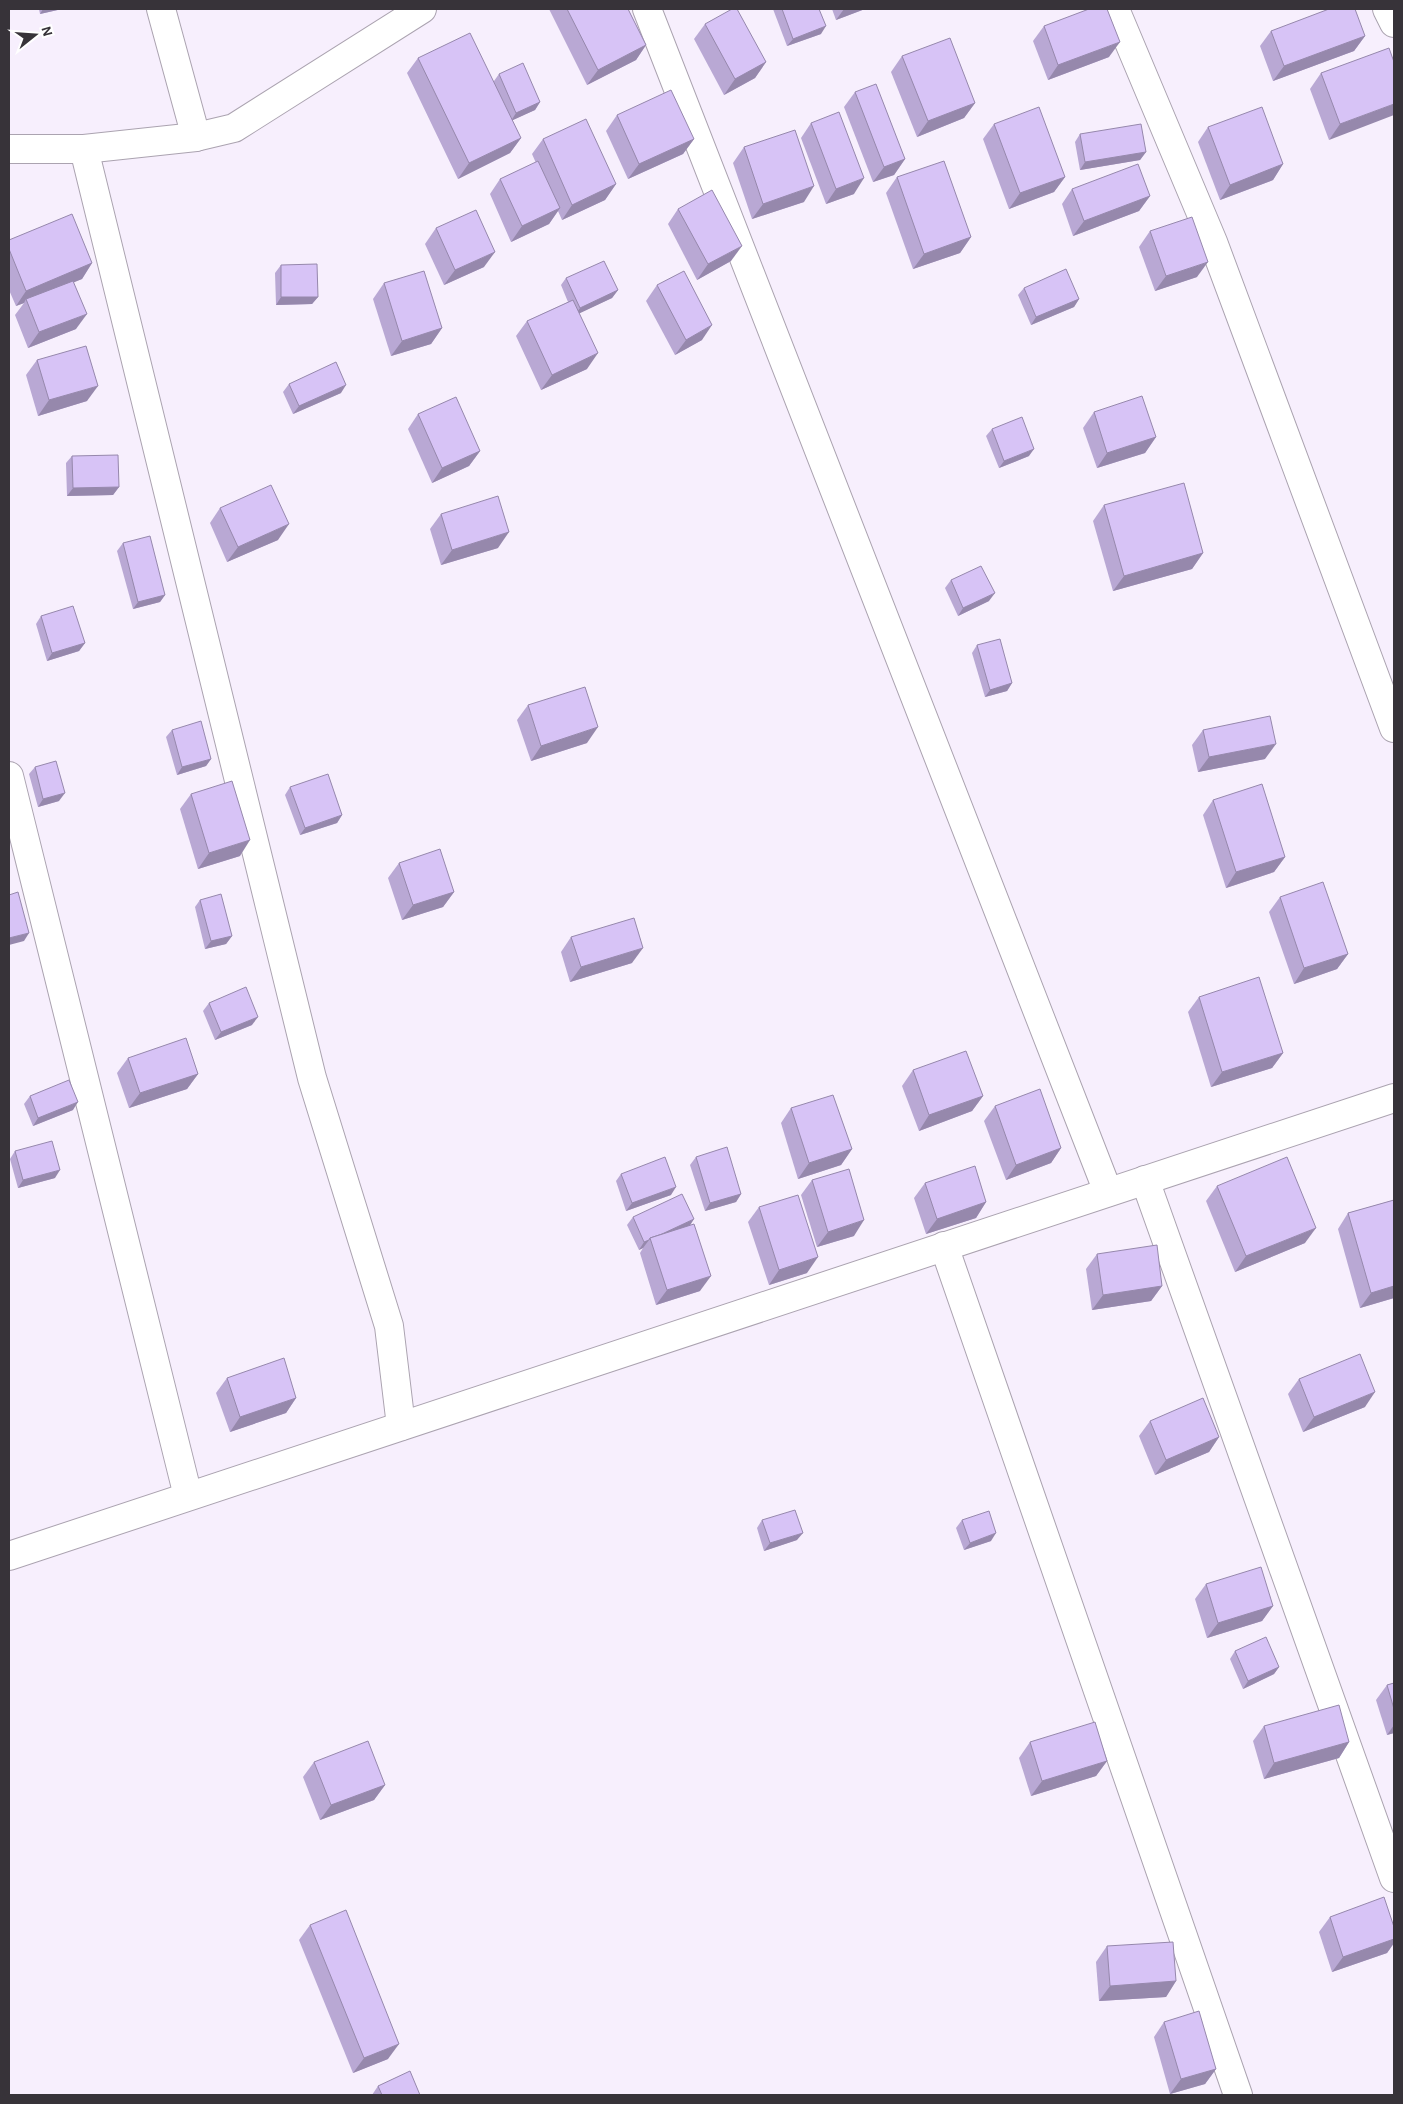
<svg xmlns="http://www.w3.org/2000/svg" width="1403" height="2104" font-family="'Alegreya Sans',sans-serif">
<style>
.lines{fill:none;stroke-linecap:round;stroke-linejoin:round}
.minor-casing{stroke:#aba3b0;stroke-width:30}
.minor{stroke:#fff;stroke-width:28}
.wall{fill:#b9a8d4}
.shaded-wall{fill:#9688ac}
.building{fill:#d7c3f6;stroke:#9688ac}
</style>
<rect width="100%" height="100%" fill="#f7effd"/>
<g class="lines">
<g class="minor-casing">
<g id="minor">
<polyline points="161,9 196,137"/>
<polyline points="647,9 1108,1192"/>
<polyline points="1115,9 1213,242 1394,728"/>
<polyline points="1387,9 1394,23"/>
<polyline points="9,149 84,149 196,137 234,128 422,9"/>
<polyline points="84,149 312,1078 389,1326 401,1426"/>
<polyline points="9,776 188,1496"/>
<polyline points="1145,1180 1394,1878"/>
<polyline points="944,1246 1238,2095"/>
<polyline points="9,1556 1394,1098"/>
</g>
</g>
<use href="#minor" class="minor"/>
</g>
<g class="wall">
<polygon points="39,9 62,9 40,14"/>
<polygon points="549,9 628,9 646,45 636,60 587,85"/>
<polygon points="773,9 819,9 821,34 787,46"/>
<polygon points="832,9 865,9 836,20"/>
<polygon points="705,24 766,62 755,78 724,95 694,39"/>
<polygon points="1044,26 1109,57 1048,80 1033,41"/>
<polygon points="1271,31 1365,36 1354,51 1273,81 1260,46"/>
<polygon points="902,56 975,103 964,118 917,137 891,72"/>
<polygon points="418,58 494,81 499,74 540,102 535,110 512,120 521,138 510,153 458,179 407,73"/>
<polygon points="1394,62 1329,140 1310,89 1321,73"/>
<polygon points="855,92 905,159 894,175 873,182 844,107"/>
<polygon points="617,115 694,139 683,154 628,179 606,131"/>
<polygon points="811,123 854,194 826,204 801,138"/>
<polygon points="994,124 1065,177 1054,192 1009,209 983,139"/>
<polygon points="1208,127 1283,164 1273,180 1220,200 1198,142"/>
<polygon points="1080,134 1146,152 1140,160 1080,170 1075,142"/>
<polygon points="543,139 616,184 605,200 562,220 558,211 549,224 511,242 490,194 500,179 536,163 532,154"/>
<polygon points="744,147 804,202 752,219 733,163"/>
<polygon points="897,177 971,237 960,253 913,269 886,193"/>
<polygon points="1072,189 1150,196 1139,211 1073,236 1062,204"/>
<polygon points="678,209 731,261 697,280 668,224"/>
<polygon points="436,228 484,267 444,285 425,244"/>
<polygon points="1150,231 1197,277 1155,291 1139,247"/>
<polygon points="9,240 92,263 82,279 73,282 76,329 28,348 15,315 24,303 16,306 9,290"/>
<polygon points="281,265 318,297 312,304 276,305 275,273"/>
<polygon points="566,278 618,290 612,298 579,313 587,369 541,390 516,336 527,321 568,302 561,285"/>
<polygon points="384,283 442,328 431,344 391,356 373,299"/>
<polygon points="657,285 702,340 675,355 646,301"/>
<polygon points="1024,288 1079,299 1074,307 1031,325 1018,295"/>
<polygon points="37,360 87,401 38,416 26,375"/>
<polygon points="289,384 341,393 293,414 283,392"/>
<polygon points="1094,412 1156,437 1145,453 1097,468 1083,428"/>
<polygon points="418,414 480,451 469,466 432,483 408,429"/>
<polygon points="992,429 1029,456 999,468 986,436"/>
<polygon points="72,456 119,487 113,495 67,496 66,463"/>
<polygon points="1104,505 1203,553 1192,569 1113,591 1093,521"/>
<polygon points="220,508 278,540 227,562 210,523"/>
<polygon points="441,514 498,548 441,565 430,529"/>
<polygon points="123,543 165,595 160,602 133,609 117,551"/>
<polygon points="951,580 989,601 958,616 945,588"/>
<polygon points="41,616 85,643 79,651 47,661 36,624"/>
<polygon points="977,645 1012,683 1007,691 985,697 972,653"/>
<polygon points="528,705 587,743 531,761 517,720"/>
<polygon points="172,730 211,759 206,766 177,775 166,737"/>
<polygon points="1203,730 1265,759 1198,772 1192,745"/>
<polygon points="35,767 59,801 38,807 29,774"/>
<polygon points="290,787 342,815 337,823 300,835 285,795"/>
<polygon points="191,794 240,856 198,869 180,809"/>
<polygon points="1213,800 1285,857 1274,872 1226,888 1203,815"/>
<polygon points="399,863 454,892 443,907 402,920 388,878"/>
<polygon points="1280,897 1348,954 1337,969 1294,984 1269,912"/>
<polygon points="200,900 232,936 226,944 205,949 195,907"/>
<polygon points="571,937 632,963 570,982 561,952"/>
<polygon points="1199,997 1283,1053 1272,1068 1211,1087 1188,1012"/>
<polygon points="209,1003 252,1025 215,1040 203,1011"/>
<polygon points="128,1058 198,1074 187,1089 129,1108 117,1073"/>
<polygon points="913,1070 983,1096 972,1111 919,1131 902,1086"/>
<polygon points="30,1096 73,1110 33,1126 24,1104"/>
<polygon points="995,1106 1061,1148 1051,1163 1006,1180 984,1121"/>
<polygon points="791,1108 852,1149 841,1165 798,1179 781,1123"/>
<polygon points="15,1151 55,1178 18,1188 10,1159"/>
<polygon points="696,1157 741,1194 736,1202 705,1211 690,1165"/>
<polygon points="621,1174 671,1195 626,1211 616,1181"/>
<polygon points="812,1180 854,1236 817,1247 801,1195"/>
<polygon points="925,1183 986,1202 976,1218 926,1234 914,1198"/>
<polygon points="1217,1186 1305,1243 1235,1272 1206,1201"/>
<polygon points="1394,1200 1394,1298 1360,1308 1338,1229 1348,1213"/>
<polygon points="759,1207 807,1273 769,1285 748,1222"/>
<polygon points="633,1217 690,1225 700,1291 656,1305 640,1253 643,1248 639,1250 627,1225"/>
<polygon points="1097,1254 1162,1286 1151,1301 1092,1310 1086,1269"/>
<polygon points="227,1378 296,1398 286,1413 230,1432 216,1393"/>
<polygon points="1299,1379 1365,1407 1303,1432 1288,1394"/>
<polygon points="1150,1421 1219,1437 1209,1452 1155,1475 1139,1436"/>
<polygon points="762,1520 797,1540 764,1551 757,1528"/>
<polygon points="962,1520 991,1541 964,1550 956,1528"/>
<polygon points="1206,1584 1273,1606 1262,1621 1207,1638 1195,1599"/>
<polygon points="1235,1651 1279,1667 1274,1674 1243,1689 1230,1659"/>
<polygon points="1394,1683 1394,1733 1387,1735 1376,1700 1387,1685"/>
<polygon points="1264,1726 1349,1742 1339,1758 1264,1779 1253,1741"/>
<polygon points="1030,1742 1107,1761 1096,1776 1031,1796 1019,1758"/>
<polygon points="314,1762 385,1785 374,1800 320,1820 303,1777"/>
<polygon points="1330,1917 1394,1927 1394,1943 1387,1953 1332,1972 1319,1932"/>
<polygon points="310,1925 388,2059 353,2073 299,1940"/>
<polygon points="1107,1946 1176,1981 1166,1997 1099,2001 1096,1962"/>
<polygon points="1164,2022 1216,2069 1205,2084 1170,2094 1154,2037"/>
<polygon points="378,2086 420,2095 372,2095"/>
</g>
<g class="shaded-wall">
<polygon points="43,9 62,9 40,14"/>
<polygon points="844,9 865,9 836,20"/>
<polygon points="826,26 821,34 787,46 793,39"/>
<polygon points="1365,36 1354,51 1273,81 1284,66"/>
<polygon points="1120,42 1109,57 1048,80 1058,65"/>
<polygon points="646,45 636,60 587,85 598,70"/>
<polygon points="766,62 755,78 724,95 735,79"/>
<polygon points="540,102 535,110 511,121 516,113"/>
<polygon points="975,103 964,118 917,137 928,121"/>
<polygon points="1394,104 1394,115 1329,140 1340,124"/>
<polygon points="521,138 510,153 458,179 469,163"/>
<polygon points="694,139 683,154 628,179 639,164"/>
<polygon points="1146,152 1140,160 1080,170 1085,162"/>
<polygon points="905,159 894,175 873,182 884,167"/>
<polygon points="1283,164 1273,180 1220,200 1230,185"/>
<polygon points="1065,177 1054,192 1009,209 1020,193"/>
<polygon points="864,178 854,194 826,204 836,189"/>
<polygon points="616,184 605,200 562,220 572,205"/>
<polygon points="814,186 804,202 752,219 763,204"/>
<polygon points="1150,196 1139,211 1073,236 1084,221"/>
<polygon points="560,208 549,224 511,242 522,226"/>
<polygon points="971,237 960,253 913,269 924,254"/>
<polygon points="742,246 731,261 697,280 708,264"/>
<polygon points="495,252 484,267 444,285 455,270"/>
<polygon points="1208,262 1197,277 1155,291 1166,276"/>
<polygon points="92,263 82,279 27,302 26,299 24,303 16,306 26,291"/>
<polygon points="618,290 612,298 574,316 580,308"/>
<polygon points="281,297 318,297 312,304 276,305"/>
<polygon points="1079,299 1074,307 1031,325 1036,317"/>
<polygon points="87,314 76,329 28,348 39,332"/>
<polygon points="712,325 702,340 675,355 686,340"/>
<polygon points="442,328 431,344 391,356 402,341"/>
<polygon points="598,353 587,369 541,390 552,375"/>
<polygon points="346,385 341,393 293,414 299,406"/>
<polygon points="98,386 87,401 38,416 49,400"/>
<polygon points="1156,437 1145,453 1097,468 1107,453"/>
<polygon points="1034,449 1029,456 999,468 1004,461"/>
<polygon points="480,451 469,466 432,483 442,468"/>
<polygon points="119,487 113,495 67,496 73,488"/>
<polygon points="289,524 278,540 227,562 238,547"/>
<polygon points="509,532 498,548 441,565 452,550"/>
<polygon points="1203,553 1192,569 1113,591 1124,576"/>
<polygon points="995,593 989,601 958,616 963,608"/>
<polygon points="165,595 160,602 133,609 138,602"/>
<polygon points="85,643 79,651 47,661 52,653"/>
<polygon points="1012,683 1007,691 985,697 990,690"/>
<polygon points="598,727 587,743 531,761 541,746"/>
<polygon points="1276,744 1265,759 1198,772 1209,757"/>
<polygon points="211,759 206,766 177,775 182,767"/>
<polygon points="65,793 59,801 38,807 43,799"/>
<polygon points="342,815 337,823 300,835 305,828"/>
<polygon points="250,840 240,856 198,869 209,853"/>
<polygon points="1285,857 1274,872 1226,888 1236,872"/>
<polygon points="454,892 443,907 402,920 413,905"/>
<polygon points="29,933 24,941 9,945 9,938"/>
<polygon points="232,936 226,944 205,949 211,941"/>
<polygon points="643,948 632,963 570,982 581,967"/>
<polygon points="1348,954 1337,969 1294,984 1304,968"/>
<polygon points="258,1017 252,1025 215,1040 221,1032"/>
<polygon points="1283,1053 1272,1068 1211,1087 1222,1072"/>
<polygon points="198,1074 187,1089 129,1108 140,1093"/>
<polygon points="983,1096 972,1111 919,1131 929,1115"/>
<polygon points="78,1102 73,1110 33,1126 38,1118"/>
<polygon points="1061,1148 1051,1163 1006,1180 1016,1165"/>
<polygon points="852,1149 841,1165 798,1179 809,1163"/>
<polygon points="60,1170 55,1178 18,1188 23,1180"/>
<polygon points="676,1187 671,1195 626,1211 632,1203"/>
<polygon points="741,1194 736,1202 705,1211 710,1203"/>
<polygon points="986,1202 976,1218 926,1234 937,1219"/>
<polygon points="694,1219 689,1227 651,1239"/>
<polygon points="864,1220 854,1236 817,1247 828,1232"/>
<polygon points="1316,1228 1305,1243 1235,1272 1246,1256"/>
<polygon points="649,1240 643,1248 639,1250 644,1242"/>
<polygon points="818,1257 807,1273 769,1285 779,1270"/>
<polygon points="711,1276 700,1291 656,1305 667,1290"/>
<polygon points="1162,1286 1151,1301 1092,1310 1103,1295"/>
<polygon points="1394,1286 1394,1298 1360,1308 1371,1293"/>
<polygon points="1375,1392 1365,1407 1303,1432 1314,1417"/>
<polygon points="296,1398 286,1413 230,1432 240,1417"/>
<polygon points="1219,1437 1209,1452 1155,1475 1166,1460"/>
<polygon points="803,1533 797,1540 764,1551 770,1543"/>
<polygon points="996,1533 991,1541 964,1550 970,1543"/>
<polygon points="1273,1606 1262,1621 1207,1638 1218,1623"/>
<polygon points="1279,1667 1274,1674 1243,1689 1248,1681"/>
<polygon points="1394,1725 1394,1733 1387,1735"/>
<polygon points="1349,1742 1339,1758 1264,1779 1274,1763"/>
<polygon points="1107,1761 1096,1776 1031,1796 1042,1781"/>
<polygon points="385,1785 374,1800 320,1820 331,1805"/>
<polygon points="1394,1939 1394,1943 1387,1953 1332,1972 1343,1957"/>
<polygon points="1176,1981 1166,1997 1099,2001 1110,1986"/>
<polygon points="399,2044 388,2059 353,2073 364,2058"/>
<polygon points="1216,2069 1205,2084 1170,2094 1181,2079"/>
</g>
<g class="building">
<polygon points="567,9 628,9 646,45 598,70"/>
<polygon points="732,9 737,9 766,62 735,79 705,24"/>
<polygon points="782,9 819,9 826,26 793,39"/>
<polygon points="1089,9 1107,9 1120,42 1058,65 1044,26"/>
<polygon points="1329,9 1355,9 1365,36 1284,66 1271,31"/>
<polygon points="470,33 521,138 469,163 418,58"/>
<polygon points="950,38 975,103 928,121 902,56"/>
<polygon points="1389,48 1394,62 1394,104 1340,124 1321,73"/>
<polygon points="523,63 540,102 516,113 499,74"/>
<polygon points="876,84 905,159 884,167 855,92"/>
<polygon points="671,90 694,139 639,164 617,115"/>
<polygon points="1039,107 1065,177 1020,193 994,124"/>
<polygon points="1262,107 1283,164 1230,185 1208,127"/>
<polygon points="839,112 864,178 836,189 811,123"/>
<polygon points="586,119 616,184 572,205 543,139"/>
<polygon points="1141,124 1146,152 1085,162 1080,134"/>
<polygon points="795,130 814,186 763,204 744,147"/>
<polygon points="538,161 560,208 522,226 500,179"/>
<polygon points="944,161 971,237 924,254 897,177"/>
<polygon points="1138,164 1150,196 1084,221 1072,189"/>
<polygon points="712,190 742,246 708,264 678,209"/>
<polygon points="476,210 495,252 455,270 436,228"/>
<polygon points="72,214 92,263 26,291 9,249 9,240"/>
<polygon points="1192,217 1208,262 1166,276 1150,231"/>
<polygon points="604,261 618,290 580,308 566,278"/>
<polygon points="317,264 318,297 281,297 281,265"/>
<polygon points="1066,269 1079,299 1036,317 1024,288"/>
<polygon points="424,271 442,328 402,341 384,283"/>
<polygon points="684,271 712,325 686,340 657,285"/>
<polygon points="73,281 87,314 39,332 26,299"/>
<polygon points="573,300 598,353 552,375 527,321"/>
<polygon points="86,346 98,386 49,400 37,360"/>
<polygon points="336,362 346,385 299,406 289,384"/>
<polygon points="1142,396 1156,437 1107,453 1094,412"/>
<polygon points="456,397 480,451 442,468 418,414"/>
<polygon points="1022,417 1034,449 1004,461 992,429"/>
<polygon points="118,455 119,487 73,488 72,456"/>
<polygon points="1184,483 1203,553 1124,576 1104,505"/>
<polygon points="271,485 289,524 238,547 220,508"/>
<polygon points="498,496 509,532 452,550 441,514"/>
<polygon points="150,536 165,595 138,602 123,543"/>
<polygon points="981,566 995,593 963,608 951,580"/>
<polygon points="73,606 85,643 52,653 41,616"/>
<polygon points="1000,639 1012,683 990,690 977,645"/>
<polygon points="585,687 598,727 541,746 528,705"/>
<polygon points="1270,716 1276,744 1209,757 1203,730"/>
<polygon points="201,721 211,759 182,767 172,730"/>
<polygon points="56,761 65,793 43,799 35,767"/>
<polygon points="328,774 342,815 305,828 290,787"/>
<polygon points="232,781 250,840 209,853 191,794"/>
<polygon points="1262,784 1285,857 1236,872 1213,800"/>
<polygon points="440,849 454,892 413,905 399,863"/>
<polygon points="1323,882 1348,954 1304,968 1280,897"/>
<polygon points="18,892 29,933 9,938 9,895"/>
<polygon points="221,894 232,936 211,941 200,900"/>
<polygon points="634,918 643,948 581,967 571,937"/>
<polygon points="1259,977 1283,1053 1222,1072 1199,997"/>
<polygon points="246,987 258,1017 221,1032 209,1003"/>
<polygon points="186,1038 198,1074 140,1093 128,1058"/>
<polygon points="966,1051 983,1096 929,1115 913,1070"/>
<polygon points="69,1080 78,1102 38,1118 30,1096"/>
<polygon points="1040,1089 1061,1148 1016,1165 995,1106"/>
<polygon points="833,1095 852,1149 809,1163 791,1108"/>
<polygon points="52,1141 60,1170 23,1180 15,1151"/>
<polygon points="727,1147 741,1194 710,1203 696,1157"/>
<polygon points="665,1157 676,1187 632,1203 621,1174"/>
<polygon points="1287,1157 1316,1228 1246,1256 1217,1186"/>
<polygon points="975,1166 986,1202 937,1219 925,1183"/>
<polygon points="849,1169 864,1220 828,1232 812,1180"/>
<polygon points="682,1194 694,1219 662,1234 650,1238 649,1240 644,1242 633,1217"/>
<polygon points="798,1195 818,1257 779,1270 759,1207"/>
<polygon points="1394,1200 1394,1286 1371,1293 1348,1213"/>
<polygon points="694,1224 711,1276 667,1290 650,1238"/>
<polygon points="1157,1245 1162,1286 1103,1295 1097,1254"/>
<polygon points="1360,1354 1375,1392 1314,1417 1299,1379"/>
<polygon points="284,1358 296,1398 240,1417 227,1378"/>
<polygon points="1203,1398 1219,1437 1166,1460 1150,1421"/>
<polygon points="795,1510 803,1533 770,1543 762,1520"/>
<polygon points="989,1511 996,1533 970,1543 962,1520"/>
<polygon points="1261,1567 1273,1606 1218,1623 1206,1584"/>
<polygon points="1266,1637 1279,1667 1248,1681 1235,1651"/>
<polygon points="1394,1683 1394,1709 1387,1685"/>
<polygon points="1339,1705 1349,1742 1274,1763 1264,1726"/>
<polygon points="1095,1722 1107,1761 1042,1781 1030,1742"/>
<polygon points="368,1741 385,1785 331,1805 314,1762"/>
<polygon points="1384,1897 1394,1927 1394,1939 1343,1957 1330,1917"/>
<polygon points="346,1910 399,2044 364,2058 310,1925"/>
<polygon points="1173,1942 1176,1981 1110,1986 1107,1946"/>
<polygon points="1199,2011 1216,2069 1181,2079 1164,2022"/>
<polygon points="410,2071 420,2095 382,2095 378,2086"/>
</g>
<rect width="1403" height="2104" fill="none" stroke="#373339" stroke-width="20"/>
<g transform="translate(35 35) rotate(73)" stroke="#ffffff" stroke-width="4" paint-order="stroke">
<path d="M0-4L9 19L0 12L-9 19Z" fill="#373339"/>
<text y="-8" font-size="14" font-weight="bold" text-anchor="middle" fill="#373339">N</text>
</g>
</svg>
